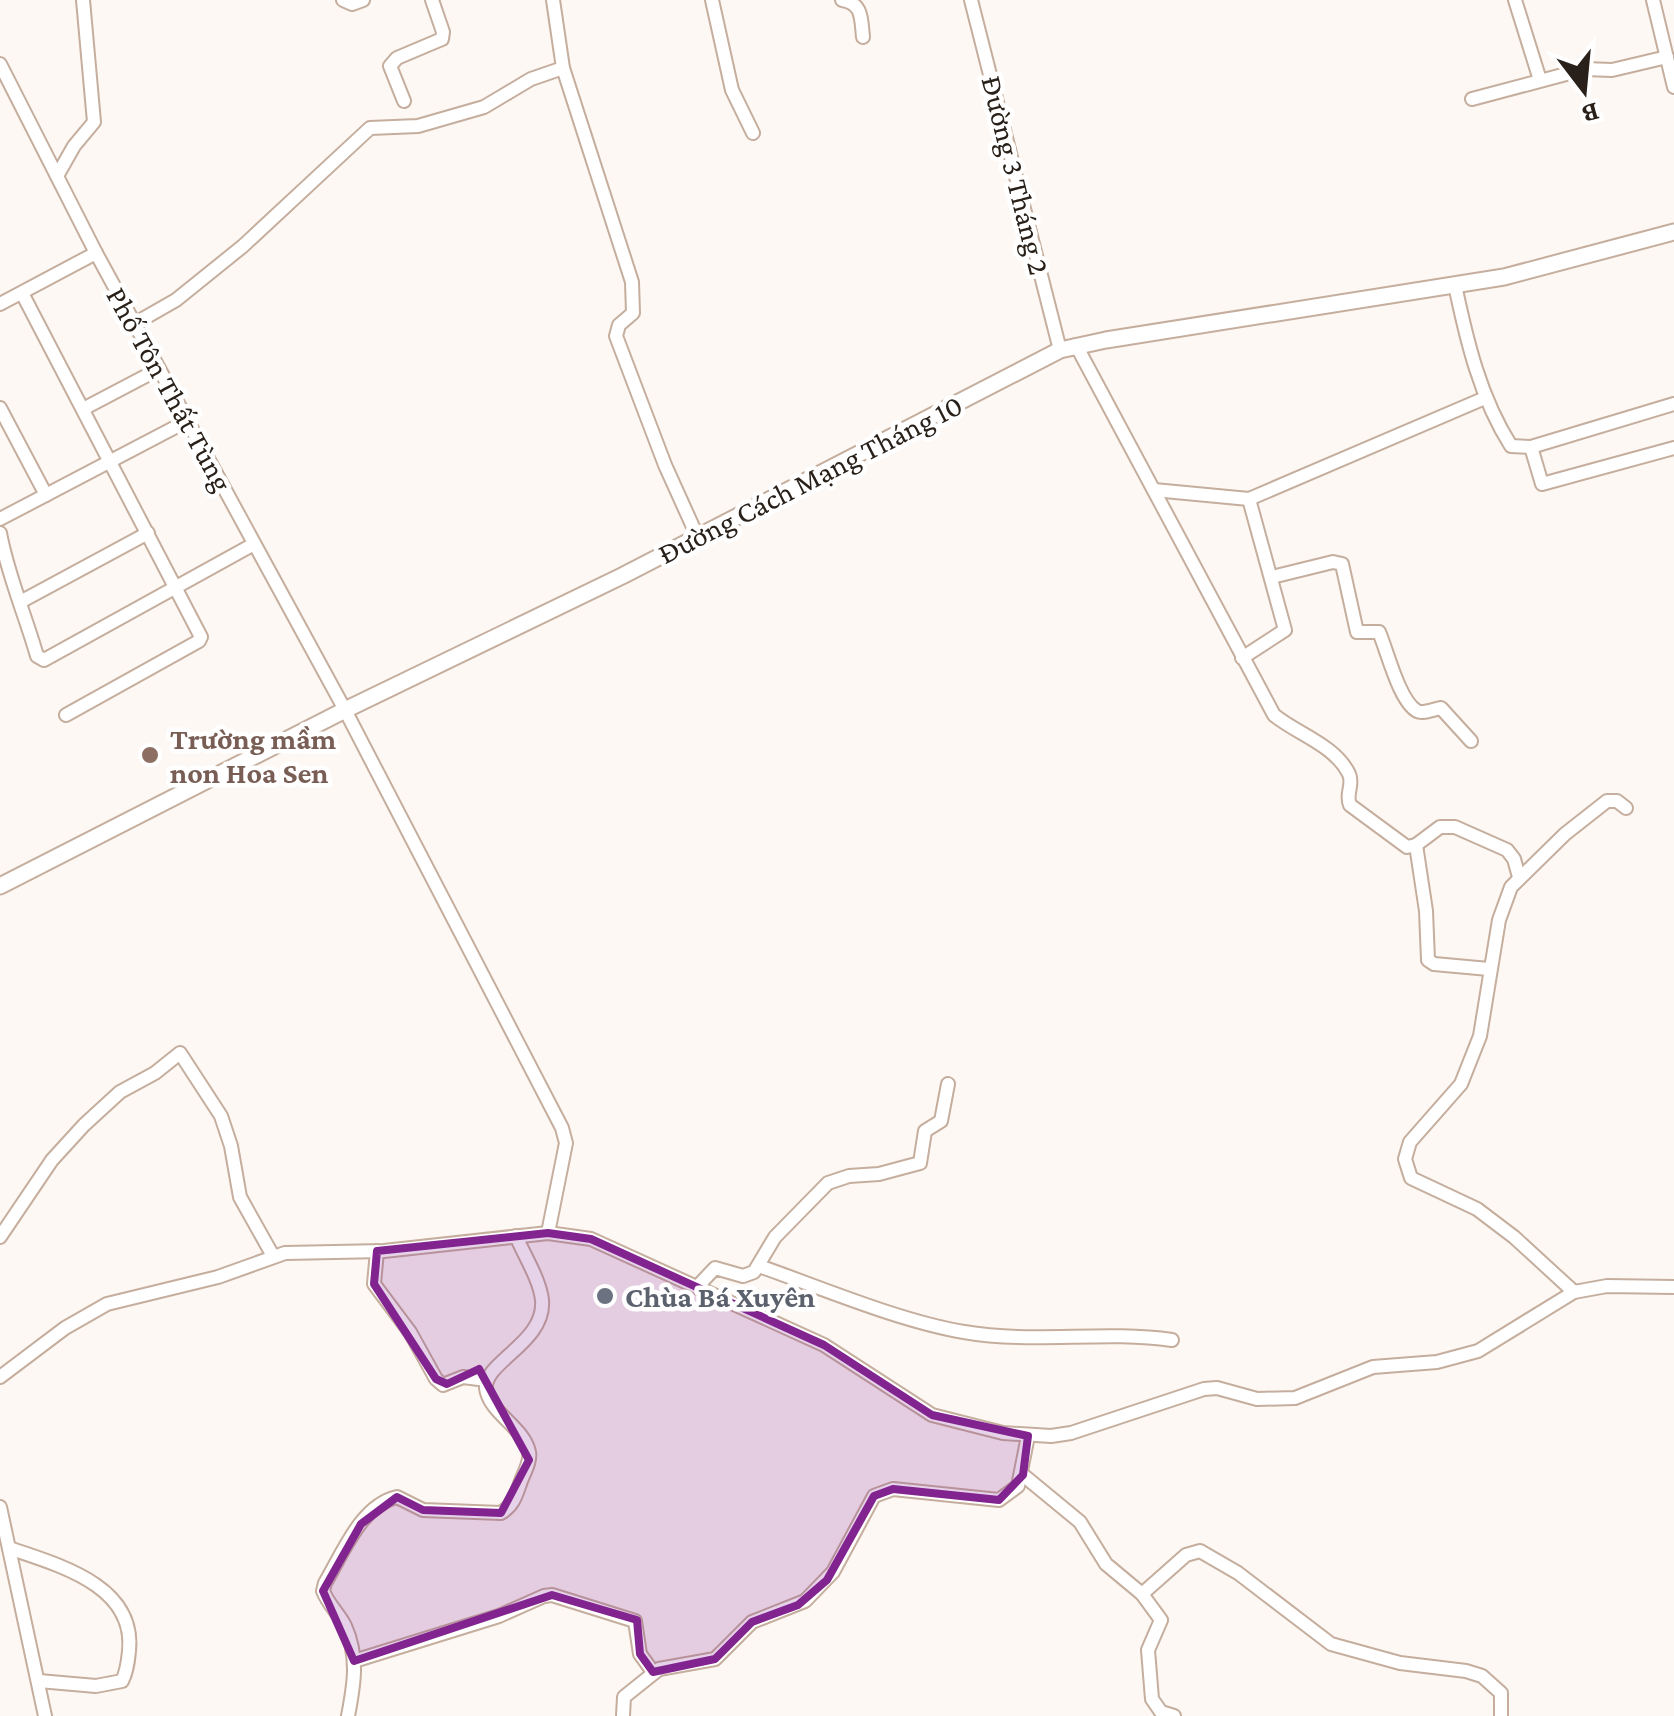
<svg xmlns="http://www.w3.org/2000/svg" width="1674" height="1716" font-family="'Crimson Pro',serif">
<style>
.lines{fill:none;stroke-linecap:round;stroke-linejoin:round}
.minor-casing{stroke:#c5ae9d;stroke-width:16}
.major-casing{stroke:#c5ae9d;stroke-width:19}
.minor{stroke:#fff;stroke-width:12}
.major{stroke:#fff;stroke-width:15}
.marked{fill:#82248f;fill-opacity:0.2;stroke:#82248f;stroke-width:8;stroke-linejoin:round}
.education-dot{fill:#8d6e63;stroke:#fff;stroke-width:4}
.worship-dot{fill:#6b7280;stroke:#fff;stroke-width:4}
.labels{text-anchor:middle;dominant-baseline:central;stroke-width:9;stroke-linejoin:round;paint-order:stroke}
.street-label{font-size:30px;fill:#282019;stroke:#fff}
.education-label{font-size:30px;font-weight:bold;fill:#785e54;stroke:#fff;text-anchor:start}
.worship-label{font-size:30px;font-weight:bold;fill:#5b616d;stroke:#fff;text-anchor:start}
</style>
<rect width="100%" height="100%" fill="#fdf8f4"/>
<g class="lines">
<g class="minor-casing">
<g id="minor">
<polyline points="343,0 352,4 363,0"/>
<polyline points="553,0 563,68 632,282 633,313 619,325 616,336 665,465 698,538"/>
<polyline points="712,0 732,90 753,133"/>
<path d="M842,0C863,3 861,19 863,37"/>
<polyline points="971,0 1060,350"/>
<polyline points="1515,0 1540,80"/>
<polyline points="1653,0 1674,87"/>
<polyline points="0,64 96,253 345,710 562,1128 566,1143 548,1233"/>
<polyline points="1472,99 1585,69 1612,70 1667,57"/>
<polyline points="404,101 390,66 397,58 442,39 443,32 432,0"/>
<polyline points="57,176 74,146 94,122 83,0"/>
<path d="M1455,285C1467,342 1480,397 1511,446L1531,447L1674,404"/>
<polyline points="22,293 201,637 199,641 66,715"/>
<polyline points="0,304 96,253"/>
<polyline points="134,324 176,300 243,246 370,128 418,126 484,107 531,79 563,68"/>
<path d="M1076,345L1274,715C1297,734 1335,745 1349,774C1354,785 1345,794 1350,805L1407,847L1416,845L1440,827H1455L1507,850L1514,859L1519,877"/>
<polyline points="0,408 46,495"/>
<polyline points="83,409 159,369"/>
<polyline points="1531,447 1542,484 1674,448"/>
<polyline points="1154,490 1249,499 1485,398"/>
<polyline points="0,519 187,421"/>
<path d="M0,533C8,576 25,614 37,656L44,660L254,544"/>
<path d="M1272,577L1333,562L1342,564L1357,632H1379C1387,650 1399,701 1417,711C1423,714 1434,709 1441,708L1471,741"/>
<polyline points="22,601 148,533"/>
<polyline points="1242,658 1285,630 1249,499"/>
<polyline points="1416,845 1426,911 1428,960 1434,964 1489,969"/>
<polyline points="0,1237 52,1160 84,1125 120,1092 155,1073 180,1053 221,1116 231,1146 240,1197 273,1256"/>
<polyline points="377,1251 374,1284 410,1332 436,1379 443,1385 463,1377 487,1380"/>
<path d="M759,1266C822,1288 899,1321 964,1332C1033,1344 1103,1330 1172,1340"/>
<polyline points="698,1286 715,1268 743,1276 754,1272 775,1237 828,1183 849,1176 879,1174 920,1163 925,1131 941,1121 948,1084"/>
<polyline points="1574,1292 1514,1237 1477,1209 1411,1178 1405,1159 1410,1142 1461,1084 1480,1036 1499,920 1511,887 1565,834 1607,801 1617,801 1626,808"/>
<polyline points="0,1377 65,1328 107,1304 218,1277 285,1253 384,1251 548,1233 591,1239 824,1345 932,1415 1003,1433 1051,1436 1071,1433 1204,1389 1217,1388 1257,1399 1295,1398 1373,1367 1437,1362 1478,1351 1574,1292 1607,1286 1674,1287"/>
<polyline points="1023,1475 1080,1522 1106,1564 1142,1594 1161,1620 1148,1650 1152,1699 1161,1712 1174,1716"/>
<polyline points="0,1507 45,1716"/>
<path d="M9,1548C58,1565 136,1585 129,1651C128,1661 127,1672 122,1681L96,1686L39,1681"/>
<polyline points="1142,1594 1186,1555 1200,1551 1238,1573 1331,1644 1400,1663 1466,1671 1482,1676 1501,1693 1501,1716"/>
<polyline points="354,1661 499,1616 544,1596 552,1595 635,1621 640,1654 653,1672"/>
<path d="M348,1716C354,1685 359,1657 345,1626C339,1614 328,1604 323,1591L325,1583C343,1553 361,1505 397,1497L423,1510L501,1513C514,1505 516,1495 521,1481C524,1473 531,1461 529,1452C524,1427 489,1413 486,1388C484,1362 546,1342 542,1300C540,1280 524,1255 516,1236"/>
<polyline points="623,1716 624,1697 659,1669 715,1659 752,1622 805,1601 833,1572 874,1496 893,1489 999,1500 1018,1486 1028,1436"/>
</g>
</g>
<g class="major-casing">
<polyline id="major" points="0,886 345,710 622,576 1060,350 1106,340 1504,277 1674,232"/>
</g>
<use href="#minor" class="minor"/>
<use href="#major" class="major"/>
</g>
<path class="marked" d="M548,1233L591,1239L824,1345L932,1415L1028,1436L1023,1475L999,1500L893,1489L874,1496L827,1580L798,1605L752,1622L715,1659L653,1672L640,1654L637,1620L552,1595L354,1661L323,1591L361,1524L397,1497L423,1510L501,1513L529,1460L479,1369L447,1384L436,1379L374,1284L377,1251Z"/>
<circle class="education-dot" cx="150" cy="755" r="10"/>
<circle class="worship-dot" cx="605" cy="1296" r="10"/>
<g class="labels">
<g class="street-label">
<text transform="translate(1016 175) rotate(76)">Đường 3 Tháng 2</text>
<text transform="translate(170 389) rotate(61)">Phố Tôn Thất Tùng</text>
<text transform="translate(810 479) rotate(-27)">Đường Cách Mạng Tháng 10</text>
</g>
<g class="education-label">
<text x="170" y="738">Trường mầm<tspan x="170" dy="34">non Hoa Sen</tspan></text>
</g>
<g class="worship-label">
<text x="625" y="1296">Chùa Bá Xuyên</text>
</g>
</g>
<g transform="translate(1584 90) rotate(164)" stroke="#ffffff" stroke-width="8" paint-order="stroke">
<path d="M0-8L18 38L0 25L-18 38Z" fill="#282019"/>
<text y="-15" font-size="28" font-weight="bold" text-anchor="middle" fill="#282019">B</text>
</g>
</svg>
